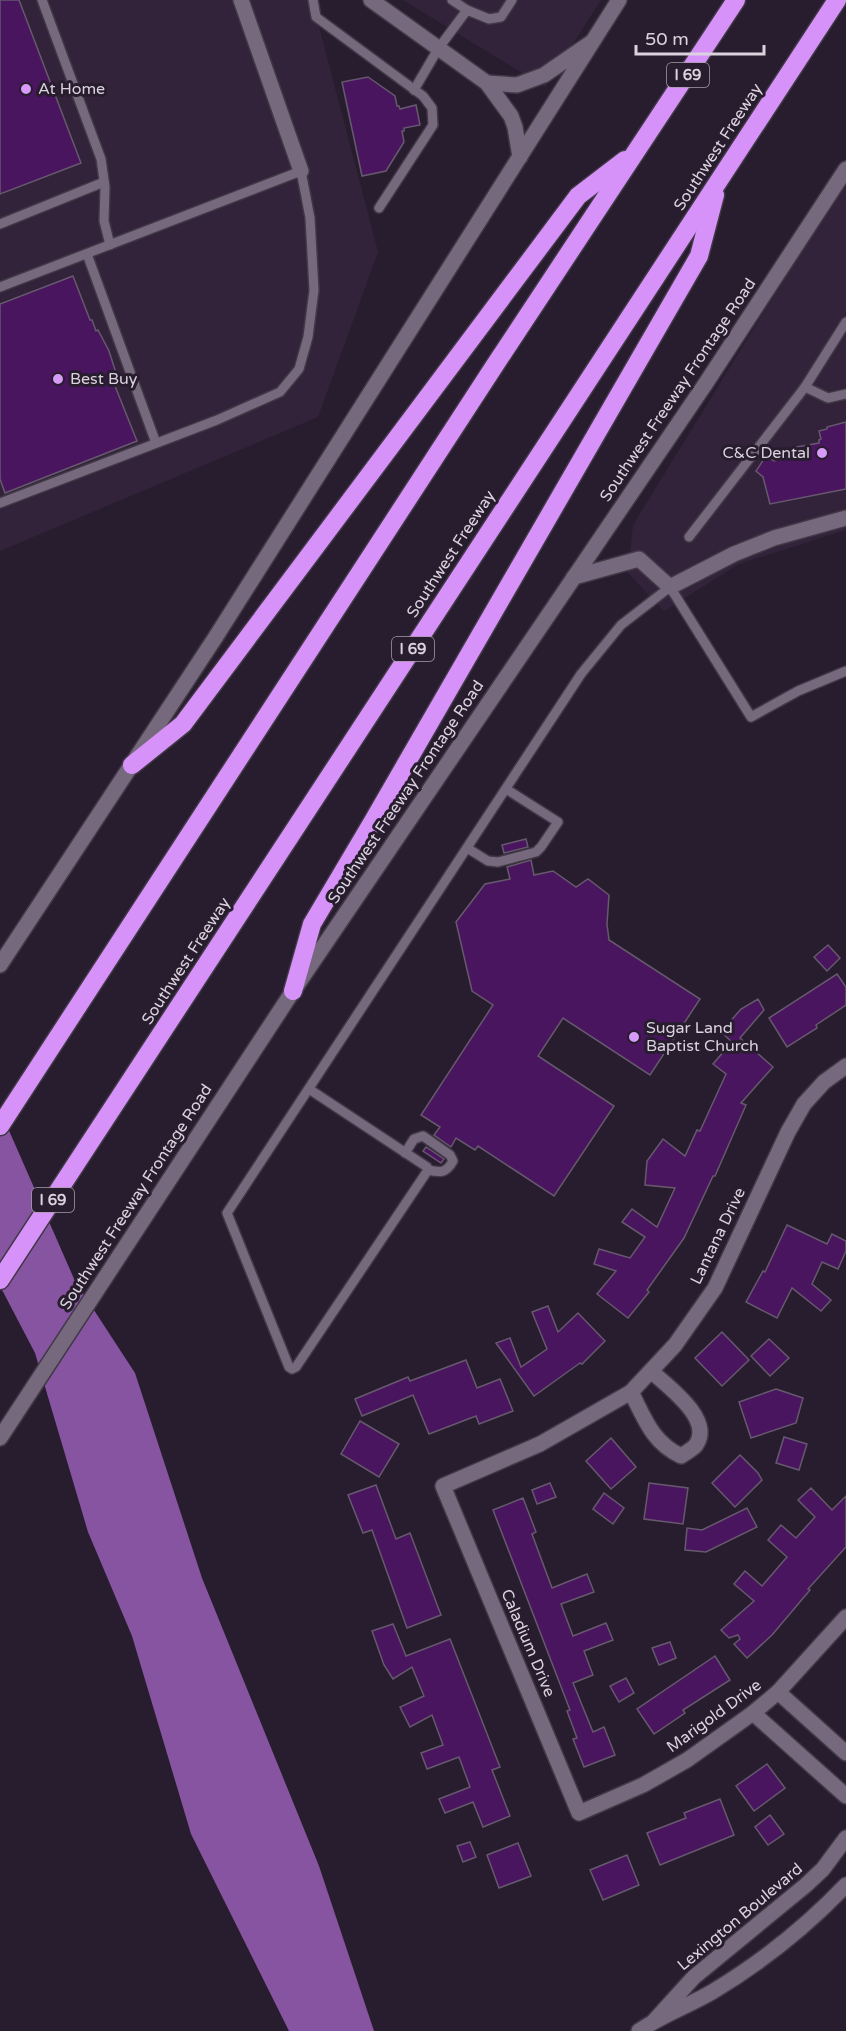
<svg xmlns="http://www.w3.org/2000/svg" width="846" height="2031" font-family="'Varela Round',sans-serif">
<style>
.built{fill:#32233a}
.water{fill:#8754a1}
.building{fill:#49155f;stroke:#66596d;stroke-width:1.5}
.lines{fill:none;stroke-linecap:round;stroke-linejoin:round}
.lane-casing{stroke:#413846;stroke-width:12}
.street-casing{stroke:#413846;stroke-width:18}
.secondary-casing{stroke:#413846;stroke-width:18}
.highway-casing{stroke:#413846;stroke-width:21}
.lane{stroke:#76697d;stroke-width:9}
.street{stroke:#76697d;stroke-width:15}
.secondary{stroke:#76697d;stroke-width:15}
.highway{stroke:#d692f9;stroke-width:18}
.poi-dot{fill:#d89af8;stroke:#281d2e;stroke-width:2}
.labels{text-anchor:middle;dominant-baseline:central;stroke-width:6;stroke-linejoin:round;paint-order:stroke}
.shield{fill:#281d2e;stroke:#a59ca9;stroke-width:1.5}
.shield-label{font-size:15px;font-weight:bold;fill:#dad3de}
.poi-label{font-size:16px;fill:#dad3de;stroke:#281d2e;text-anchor:start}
.street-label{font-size:16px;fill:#dad3de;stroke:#281d2e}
</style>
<rect width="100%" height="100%" fill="#281d2e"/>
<g class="built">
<polygon points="0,0 312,0 378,252 318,417 0,551"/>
<polygon points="403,0 601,0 545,87"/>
<polygon points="846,184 846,530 739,564 664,611 628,573 633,525 833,199"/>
</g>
<polygon class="water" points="0,1110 75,1281 135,1373 202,1578 319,1866 374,2031 289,2031 191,1834 132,1636 88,1532 35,1353 0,1286"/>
<g class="building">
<polygon points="0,0 19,0 81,163 0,194"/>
<polygon points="368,77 395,96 397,106 399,106 400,109 416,105 420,125 404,128 404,131 402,131 404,142 386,171 362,176 342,82"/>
<polygon points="73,276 90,320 92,320 96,331 98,330 109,351 116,373 114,374 119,385 115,386 137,441 5,493 0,479 0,304"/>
<polygon points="846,422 846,489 770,504 763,477 756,471 766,456 774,461 798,455 796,447 819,443 819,440 821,439 819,431 827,429 827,427"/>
<polygon points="526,839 528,847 504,853 502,845"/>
<polygon points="531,860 534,875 553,871 576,887 588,879 609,895 607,924 609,940 700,999 650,1075 563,1018 538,1056 614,1106 554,1196 478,1146 475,1150 456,1138 451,1147 434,1135 440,1127 421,1115 493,1005 472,991 456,922 485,884 510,879 507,867"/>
<polygon points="828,945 840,958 827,971 814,957"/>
<polygon points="837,974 846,987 846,1005 816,1025 817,1028 787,1047 769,1018"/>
<polygon points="758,999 764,1010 740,1038 773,1067 741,1103 746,1105 715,1176 713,1176 684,1238 647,1290 649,1292 628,1318 597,1294 616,1271 594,1264 599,1249 630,1258 645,1237 622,1222 632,1209 657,1227 675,1188 645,1185 647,1161 663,1139 685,1156 697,1130 700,1131 726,1074 713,1064 732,1042 721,1032 741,1009"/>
<polygon points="426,1147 444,1159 441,1163 423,1151"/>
<polygon points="787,1225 827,1244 832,1234 846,1241 846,1251 838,1269 822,1262 812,1284 831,1300 821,1311 792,1288 777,1318 746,1302 763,1271 765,1272"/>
<polygon points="548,1306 558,1332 578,1313 605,1341 582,1364 580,1363 534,1396 496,1343 510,1338 521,1367 547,1349 532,1312"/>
<polygon points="722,1332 749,1360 722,1386 695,1358"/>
<polygon points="769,1339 789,1358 770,1376 751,1356"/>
<polygon points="466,1360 477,1388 500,1379 513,1411 479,1424 476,1416 429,1434 413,1395 362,1416 355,1399 408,1377 410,1381"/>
<polygon points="776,1389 803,1398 796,1423 751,1438 739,1402"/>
<polygon points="360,1421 399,1444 379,1477 341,1454"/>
<polygon points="784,1437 807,1444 799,1470 776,1463"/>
<polygon points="611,1438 636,1467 611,1489 586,1461"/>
<polygon points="740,1455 758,1473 762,1480 735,1507 712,1483"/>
<polygon points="550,1483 556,1497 537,1504 532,1490"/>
<polygon points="649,1483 688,1488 683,1524 644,1519"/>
<polygon points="376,1485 396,1539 410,1533 441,1615 407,1628 372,1530 363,1533 348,1495"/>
<polygon points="811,1488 832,1510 846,1496 846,1547 808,1589 810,1590 772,1635 747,1658 734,1644 740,1639 738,1635 729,1638 721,1630 754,1601 734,1584 745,1571 762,1586 787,1557 768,1540 781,1525 796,1538 815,1517 798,1500"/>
<polygon points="604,1493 624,1508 613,1524 593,1509"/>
<polygon points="523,1498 536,1532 532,1534 552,1588 587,1574 594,1592 561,1604 573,1636 606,1623 613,1640 584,1651 593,1675 573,1683 593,1732 604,1727 615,1755 584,1767 573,1739 577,1738 567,1711 570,1710 493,1510"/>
<polygon points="747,1508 757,1527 706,1552 685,1550 687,1528 702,1530"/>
<polygon points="393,1624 406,1656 450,1639 500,1767 492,1770 510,1816 483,1827 473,1802 445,1813 439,1799 470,1787 459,1757 427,1769 421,1753 443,1745 432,1715 410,1727 400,1707 424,1696 412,1667 393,1679 384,1665 372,1631"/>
<polygon points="670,1642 676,1658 659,1665 652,1648"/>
<polygon points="715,1656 730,1680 683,1710 685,1713 654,1734 637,1709"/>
<polygon points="626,1678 634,1693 619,1702 610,1686"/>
<polygon points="767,1764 785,1788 754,1811 736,1786"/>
<polygon points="720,1799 734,1835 660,1865 647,1833 686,1818 684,1813"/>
<polygon points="770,1815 784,1834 768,1845 755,1827"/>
<polygon points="470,1842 476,1857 463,1862 457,1846"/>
<polygon points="518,1843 531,1876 499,1888 487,1855"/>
<polygon points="627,1855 639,1885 603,1900 590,1870"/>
</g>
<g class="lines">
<g class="lane-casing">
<g id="lane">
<polyline points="42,0 101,159 105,187 104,221 110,245"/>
<polyline points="313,0 316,17 423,96 432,108 433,125 379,208"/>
<polyline points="452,0 467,10"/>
<polyline points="414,90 438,49 467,10 489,19 501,17 512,0"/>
<polyline points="0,224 104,182"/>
<polyline points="87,254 156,443"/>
<polyline points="0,287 301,171 310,218 314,290 308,337 299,369 280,392 217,420 0,503"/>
<polyline points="805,387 828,398 846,394"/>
<polyline points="689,537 805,387 846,322"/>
<polyline points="467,848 488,861 498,862 536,852 541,847 558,822 506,789"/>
<polyline points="309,1089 427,1167 428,1170 296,1367 292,1369 289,1367 227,1213 581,674 621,625 670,587 751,717 798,691 846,671"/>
<path d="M405,1153L414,1139L423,1136L450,1155L453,1161C446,1173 441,1173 428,1170"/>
</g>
</g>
<g class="street-casing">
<g id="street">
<polyline points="241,0 301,171"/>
<polyline points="371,0 487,83 511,116 515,127 520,157"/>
<polyline points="487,83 517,85 544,75 592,42"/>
<polyline points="846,1066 824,1082 804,1104 788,1132 715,1288 675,1345 631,1392 540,1444 443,1486 579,1813 643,1785 687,1760 753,1713 778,1692 846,1617"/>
<path d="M631,1392C645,1419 652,1442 681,1456C685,1453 693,1449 696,1445C714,1419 667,1386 651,1371"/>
<polyline points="778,1692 846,1753"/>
<polyline points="753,1713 846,1796"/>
</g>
</g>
<g class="secondary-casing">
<g id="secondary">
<polyline points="574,577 639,559 670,587 734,554 774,538 846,518"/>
<polyline points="0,965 215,638 619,0"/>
<polyline points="0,1438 293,991 706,383 846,169"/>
<polyline points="654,2021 694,1977 806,1885 823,1869 846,1838"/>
<path d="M639,2031C662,2015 688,2006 712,1992C762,1962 806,1927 846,1885"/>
</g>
</g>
<g class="highway-casing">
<g id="highway">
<polyline points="132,765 183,724 578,196 625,160"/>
<polyline points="293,991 312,924 373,821 699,256 715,195"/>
<polyline points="0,1126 495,365 736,0"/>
<polyline points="0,1280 837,0"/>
</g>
</g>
<use href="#lane" class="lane"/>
<use href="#street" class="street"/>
<use href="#secondary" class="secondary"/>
<use href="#highway" class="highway"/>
</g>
<g class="poi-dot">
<circle cx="26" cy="89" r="6"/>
<circle cx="58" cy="379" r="6"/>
<circle cx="822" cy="453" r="6"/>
<circle cx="634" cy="1037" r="6"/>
</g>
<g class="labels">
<g class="shield">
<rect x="667" y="63" width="42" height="24" rx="4.5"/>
<rect x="392" y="637" width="42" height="24" rx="4.5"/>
<rect x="32" y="1188" width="42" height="24" rx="4.5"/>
</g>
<g class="shield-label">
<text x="688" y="75">I 69</text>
<text x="413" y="649">I 69</text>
<text x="53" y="1200">I 69</text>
</g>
<g class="poi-label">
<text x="38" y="89">At Home</text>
<text x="70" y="379">Best Buy</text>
<text x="810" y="453" text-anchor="end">C&amp;C Dental</text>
<text x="646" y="1028">Sugar Land<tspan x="646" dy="18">Baptist Church</tspan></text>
</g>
<g class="street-label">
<text transform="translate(718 147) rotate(-57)">Southwest Freeway</text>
<text transform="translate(678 390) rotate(-56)">Southwest Freeway Frontage Road</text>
<text transform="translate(451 554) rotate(-57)">Southwest Freeway</text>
<text transform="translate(406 792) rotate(-56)">Southwest Freeway Frontage Road</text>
<text transform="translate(186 961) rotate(-57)">Southwest Freeway</text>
<text transform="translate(136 1197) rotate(-57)">Southwest Freeway Frontage Road</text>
<text transform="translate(718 1236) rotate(-64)">Lantana Drive</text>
<text transform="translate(528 1643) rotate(67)">Caladium Drive</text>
<text transform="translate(714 1716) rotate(-36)">Marigold Drive</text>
<text transform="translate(740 1917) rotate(-40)">Lexington Boulevard</text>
</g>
</g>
<path d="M636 45v9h128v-9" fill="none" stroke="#dad3de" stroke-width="3"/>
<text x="645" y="45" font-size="18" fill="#dad3de" stroke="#281d2e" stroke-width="4.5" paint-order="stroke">50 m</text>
</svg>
